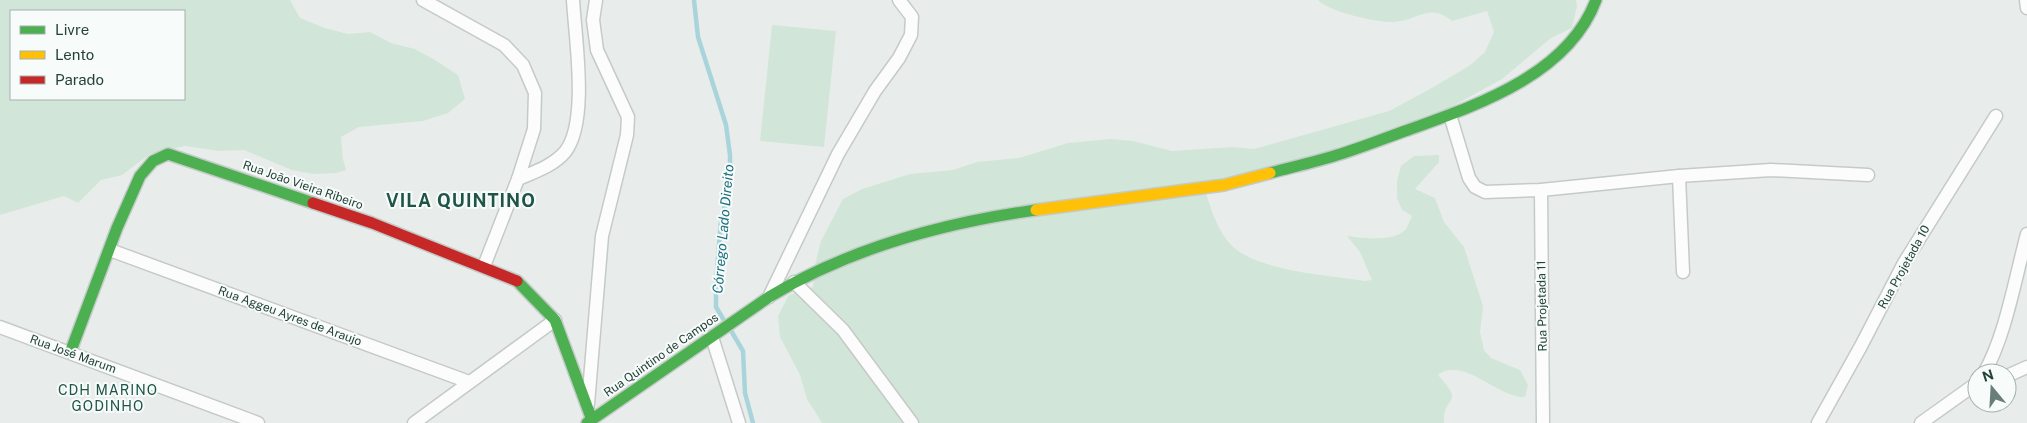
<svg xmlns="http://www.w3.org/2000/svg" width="2027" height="423" font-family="'Public Sans',sans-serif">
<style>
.green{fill:#d1e6d8;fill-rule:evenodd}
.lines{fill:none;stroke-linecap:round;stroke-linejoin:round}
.stream{stroke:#a9d4db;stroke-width:4.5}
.street-casing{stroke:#c5cac8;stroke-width:15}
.fast-casing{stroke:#c3cbc8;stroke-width:14}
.slow-casing{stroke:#c3cbc8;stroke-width:14}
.jam-casing{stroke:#c3cbc8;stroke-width:14}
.street{stroke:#fcfcfc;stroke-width:12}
.fast{stroke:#4caf50;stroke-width:11}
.slow{stroke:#ffc107;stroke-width:11}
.jam{stroke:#c62828;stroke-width:11}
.labels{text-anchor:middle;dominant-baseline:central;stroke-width:4;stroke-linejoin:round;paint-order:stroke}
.street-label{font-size:12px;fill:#24423a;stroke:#f7fbf9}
.water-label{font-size:14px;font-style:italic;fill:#1c6f80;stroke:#f7fbf9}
.neighbourhood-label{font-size:14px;letter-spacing:1px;fill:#1f5548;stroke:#f7fbf9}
.district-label{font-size:18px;font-weight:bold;letter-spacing:1px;fill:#1f5548;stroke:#f7fbf9}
</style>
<rect width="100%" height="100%" fill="#e8edeb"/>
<g class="green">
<path d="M0,0H290L300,18L325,28L348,34L370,32L391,43L415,49L435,60L458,75L465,99L448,113L423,121L359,127L341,137L343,159L346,170L336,173L313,174L292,170L244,150L219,151L185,146L150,154L122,175L101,180L78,203L64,196L0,215ZM11,11H184V99H11Z"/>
<path d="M1318,0H1576L1577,6L1572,28L1551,38L1502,79L1442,112L1206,193C1212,213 1220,237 1237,250C1267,272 1329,275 1365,281L1372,280L1360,252L1347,236C1362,238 1394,242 1405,230C1408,227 1410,220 1412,216L1402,210L1397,198V181L1401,166L1414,156L1439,155V162L1415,189L1435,198L1444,222L1464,247L1483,306L1480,332L1484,350L1491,358L1520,370L1528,385L1525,397C1501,400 1462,355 1438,375C1467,406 1442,395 1444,423H822L807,399L800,375L780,337L778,316L789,295L813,287L815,265L821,241L843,199L862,189L910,174L953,170L977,162L1019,158L1068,143L1110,139L1133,141L1172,151L1233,147L1254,149L1389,111L1430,89L1469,66L1485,52L1494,32L1487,11L1452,21C1428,2 1418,21 1394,22C1378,23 1329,12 1318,0Z"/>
<polygon points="772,25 836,31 824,147 760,141"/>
</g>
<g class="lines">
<g class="stream">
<polyline points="694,0 698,37 726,125 730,155 730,185 721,221 716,282 716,307 725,322"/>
<polyline points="730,329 743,351 745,393 753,423"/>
</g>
<g class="street-casing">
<g id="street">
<polyline points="423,0 504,45 523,65 535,93 534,129 518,179 484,266"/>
<polyline points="2026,0 2027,8"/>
<polyline points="1450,115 1469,178 1475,187 1485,192 1541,190 1679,176 1771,170 1868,175"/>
<polyline points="1679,176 1683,272"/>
<path d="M518,179C534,172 553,166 565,152C589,122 575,37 573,0"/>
<polyline points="1541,190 1543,423"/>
<polyline points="110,250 469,382"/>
<polyline points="794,282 843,330 912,423"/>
<polyline points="769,297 838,154 875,91 899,58 911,35 912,17 899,0"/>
<polyline points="0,327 258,423"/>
<polyline points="712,337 739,423"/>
<path d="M1984,373C2005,338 2016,275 2027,234"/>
<polyline points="2007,376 2027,367"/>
<polyline points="588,404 602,236 627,135 628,117 597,50 593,20 596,0"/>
<polyline points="414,423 555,320"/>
<polyline points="1818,423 1861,346 1904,263 1996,116"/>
<polyline points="1921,423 1977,383"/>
</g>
</g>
<g class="fast-casing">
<g id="fast">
<path d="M1270,173C1292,167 1315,162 1337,155C1361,148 1385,138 1408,130C1477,105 1568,75 1596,0"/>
<polyline points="517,281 555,320 592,420"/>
<polyline points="70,353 117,228 140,176 153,161 168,154 313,203"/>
<path d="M587,423L769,297C850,248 942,223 1036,210"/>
</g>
</g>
<g class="slow-casing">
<polyline id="slow" points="1036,210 1224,185 1270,173"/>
</g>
<g class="jam-casing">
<polyline id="jam" points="313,203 372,223 517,281"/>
</g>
<use href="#street" class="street"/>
<use href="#fast" class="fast"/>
<use href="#slow" class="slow"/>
<use href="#jam" class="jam"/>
</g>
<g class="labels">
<g class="street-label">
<text transform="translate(303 185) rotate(19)">Rua João Vieira Ribeiro</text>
<text transform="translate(1904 267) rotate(-61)">Rua Projetada 10</text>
<text transform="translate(1542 306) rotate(-91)">Rua Projetada 11</text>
<text transform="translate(290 316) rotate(20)">Rua Aggeu Ayres de Araujo</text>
<text transform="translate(73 354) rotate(20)">Rua José Marum</text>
<text transform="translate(661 355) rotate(-35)">Rua Quintino de Campos</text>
</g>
<g class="water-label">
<text transform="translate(723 229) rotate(-85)">Córrego Lado Direito</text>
</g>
<g class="neighbourhood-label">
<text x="108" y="390">CDH MARINO<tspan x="108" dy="16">GODINHO</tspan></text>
</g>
<g class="district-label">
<text x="461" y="200">VILA QUINTINO</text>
</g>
</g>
<rect x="10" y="10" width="175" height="90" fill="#f7fbf9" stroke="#a3b1ad"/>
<rect x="20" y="26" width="25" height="8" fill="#4caf50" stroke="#a3b1ad"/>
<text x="55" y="35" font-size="15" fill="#24423a">Livre</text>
<rect x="20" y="51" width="25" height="8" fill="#ffc107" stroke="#a3b1ad"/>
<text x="55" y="60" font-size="15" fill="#24423a">Lento</text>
<rect x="20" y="76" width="25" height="8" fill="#c62828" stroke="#a3b1ad"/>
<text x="55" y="85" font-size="15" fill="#24423a">Parado</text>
<g transform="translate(1992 388) rotate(342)"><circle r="24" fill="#f7fbf9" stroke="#a3b1ad"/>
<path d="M0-4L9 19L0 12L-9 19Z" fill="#697e78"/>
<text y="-8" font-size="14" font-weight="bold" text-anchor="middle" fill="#24423a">N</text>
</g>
</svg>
